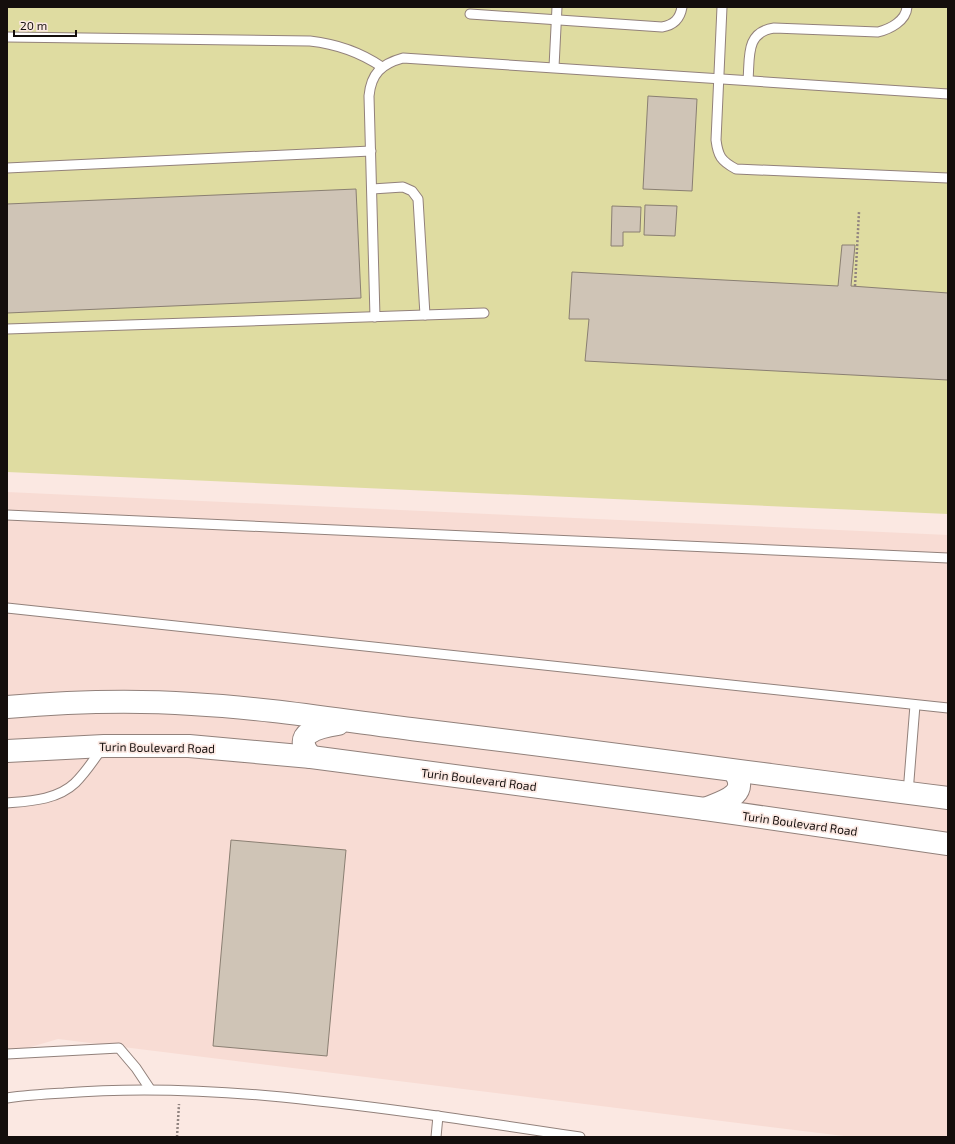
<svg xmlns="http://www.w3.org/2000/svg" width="955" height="1144" font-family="'Exo 2',sans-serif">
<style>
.built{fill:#f8dcd4}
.green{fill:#dfdca1}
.building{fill:#cfc4b6;stroke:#8a7f72}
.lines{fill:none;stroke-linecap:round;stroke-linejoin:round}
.service-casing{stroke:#92817b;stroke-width:11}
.secondary-casing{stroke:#92817b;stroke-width:24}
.path{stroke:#918480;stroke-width:2.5;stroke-dasharray:2 2;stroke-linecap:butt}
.service{stroke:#fff;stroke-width:9}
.secondary{stroke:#fff;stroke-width:22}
.labels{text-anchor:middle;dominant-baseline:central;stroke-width:3.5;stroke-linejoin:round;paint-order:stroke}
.street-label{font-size:12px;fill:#140e0c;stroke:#fbe8e2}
</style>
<rect width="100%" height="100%" fill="#fbe8e2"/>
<polygon class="built" points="7,492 948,535 948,1137 852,1137 58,1039 7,1054"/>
<polygon class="green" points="7,7 948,7 948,514 7,472"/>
<g class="building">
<polygon points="648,96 697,99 692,191 643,189"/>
<polygon points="356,189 361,298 7,313 7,204"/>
<polygon points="645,205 677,206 675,236 644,235"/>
<polygon points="612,206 641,207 640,232 623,232 623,246 611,246"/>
<polygon points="842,245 855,245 851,286 948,293 948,380 585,361 589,319 569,319 572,272 838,286"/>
<polygon points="231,840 346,850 327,1056 213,1046"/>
</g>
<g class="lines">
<g class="service-casing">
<g id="service">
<path d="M722,7L716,140C718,156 721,161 736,169L948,178"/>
<path d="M470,14L662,27C674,25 680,19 682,7"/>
<path d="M7,37L310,41C337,44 360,52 382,67"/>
<polyline points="554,67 557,7"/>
<path d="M748,80C750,58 745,32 774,28L878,32C890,29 906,21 907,7"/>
<polyline points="7,168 371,151"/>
<polyline points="372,189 403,187 412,191 418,199 425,315"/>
<path d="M375,317L369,96C371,74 381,64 403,58L948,94"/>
<polyline points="7,329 484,313"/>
<polyline points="7,515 948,558"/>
<polyline points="7,608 948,708"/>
<polyline points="908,793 915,705"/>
<path d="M7,803C30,801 57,800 75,783C85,773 94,760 102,748"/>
<polyline points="7,1054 119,1048 136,1068 150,1089"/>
<path d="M7,1098C26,1095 45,1094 64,1093C137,1087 209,1090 282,1097C382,1107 481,1122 580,1137"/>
<polyline points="436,1137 438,1116"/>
</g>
</g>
<g class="secondary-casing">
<g id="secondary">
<path d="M7,707C67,702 132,700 192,704C268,708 344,721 419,730C596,751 772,776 948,798"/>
<polyline points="7,751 104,746 189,746 311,757 705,809 948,844"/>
<path d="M311,757C290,733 319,727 338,724"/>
<path d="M705,809C722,802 751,795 734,771"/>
</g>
</g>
<g class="path">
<polyline points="855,286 859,212"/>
<polyline points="177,1137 179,1104"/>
</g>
<use href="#service" class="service"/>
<use href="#secondary" class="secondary"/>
</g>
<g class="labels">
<g class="street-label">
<text transform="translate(157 747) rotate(1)">Turin Boulevard Road</text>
<text transform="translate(479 779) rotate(7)">Turin Boulevard Road</text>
<text transform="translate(800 823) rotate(8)">Turin Boulevard Road</text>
</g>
</g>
<rect width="955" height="1144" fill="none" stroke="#140e0c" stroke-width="16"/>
<path d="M14 30v6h62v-6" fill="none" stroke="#140e0c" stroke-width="2"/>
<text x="20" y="30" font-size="12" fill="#140e0c" stroke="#fbe8e2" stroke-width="3" paint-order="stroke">20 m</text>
</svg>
